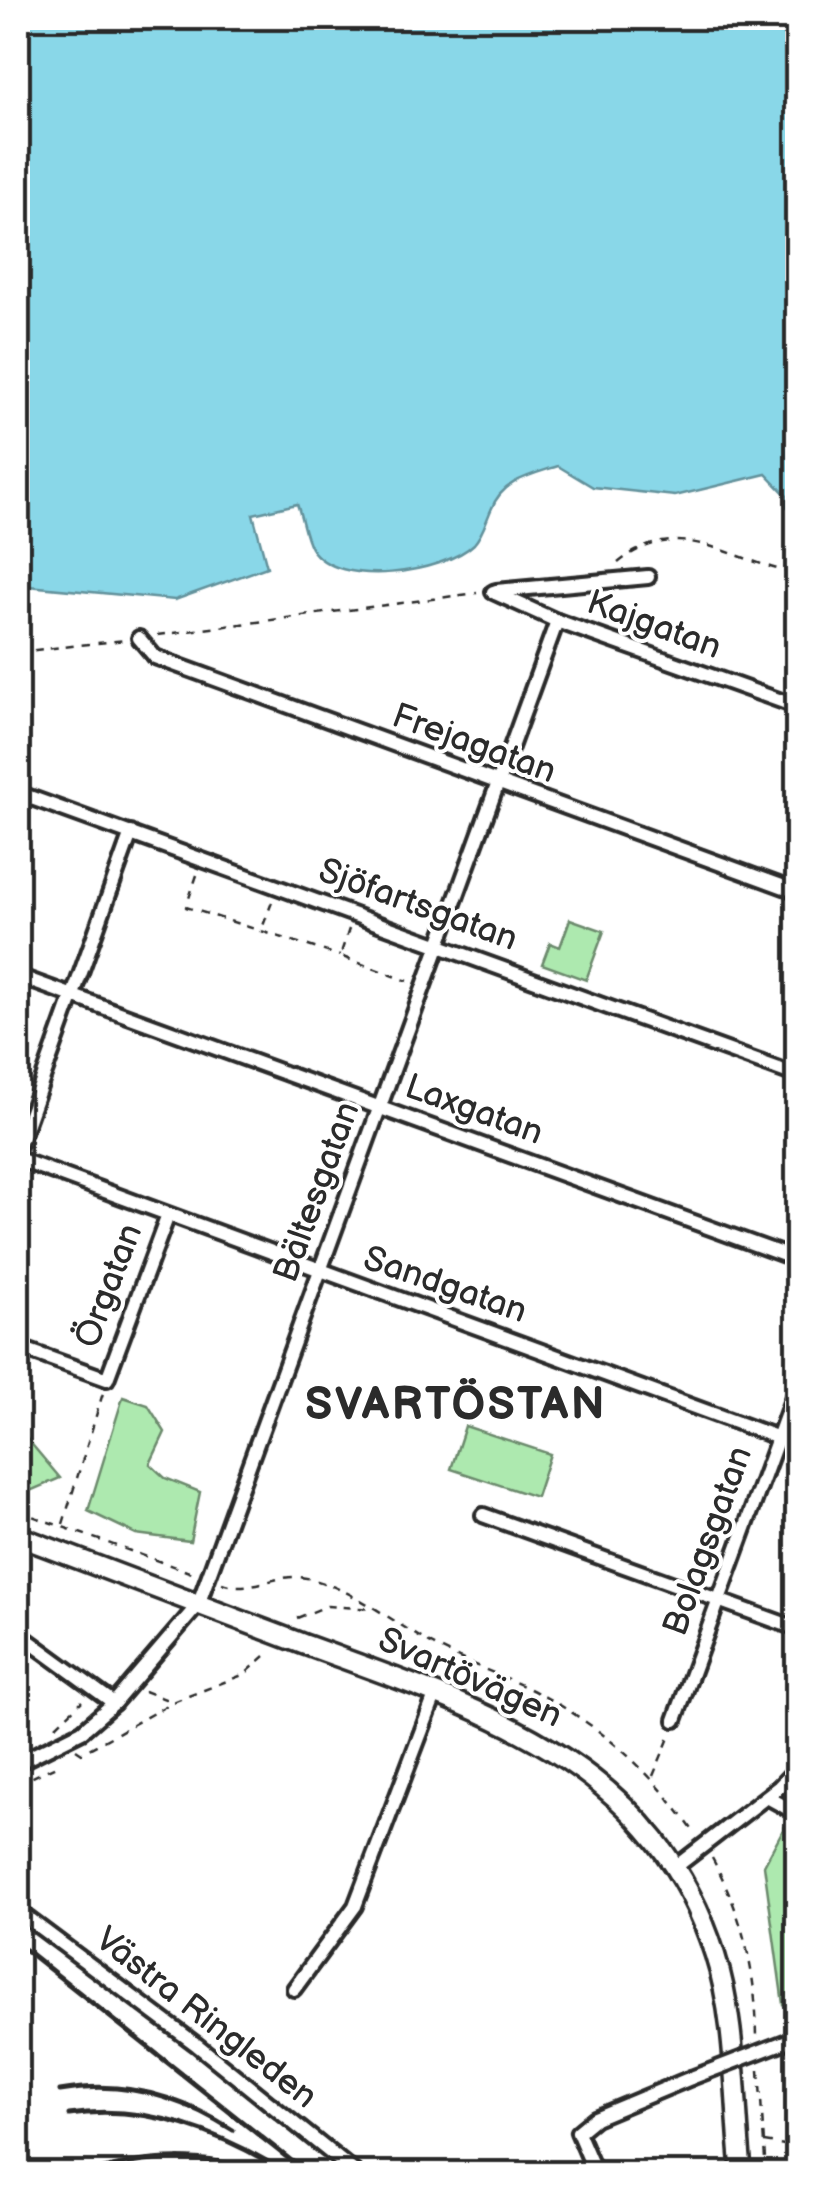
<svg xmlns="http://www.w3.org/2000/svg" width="815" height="2191" font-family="'Balsamiq Sans',sans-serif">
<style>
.green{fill:#ade9af;stroke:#6c8a6d;stroke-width:2.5}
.water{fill:#89d7e8;stroke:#63929c;stroke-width:2.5}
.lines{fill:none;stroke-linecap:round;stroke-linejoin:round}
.street-casing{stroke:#2b2b2b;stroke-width:20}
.secondary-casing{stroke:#2b2b2b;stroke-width:25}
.path{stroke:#2b2b2b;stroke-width:2.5;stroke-dasharray:8 8;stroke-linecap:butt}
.street{stroke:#fff;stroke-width:12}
.secondary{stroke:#fff;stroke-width:18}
.rail{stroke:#2b2b2b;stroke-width:5}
.street-bridge-casing{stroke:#2b2b2b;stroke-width:20;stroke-linecap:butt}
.street-bridge{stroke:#fff;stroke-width:12}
.labels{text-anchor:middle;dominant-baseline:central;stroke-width:8;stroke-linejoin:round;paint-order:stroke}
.street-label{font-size:35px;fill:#2b2b2b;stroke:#fff}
.district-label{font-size:45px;font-weight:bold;letter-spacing:2.5px;fill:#2b2b2b;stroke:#fff}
</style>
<rect width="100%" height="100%" fill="#fff"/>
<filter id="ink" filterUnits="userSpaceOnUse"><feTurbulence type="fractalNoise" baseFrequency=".01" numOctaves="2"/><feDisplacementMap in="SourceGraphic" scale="20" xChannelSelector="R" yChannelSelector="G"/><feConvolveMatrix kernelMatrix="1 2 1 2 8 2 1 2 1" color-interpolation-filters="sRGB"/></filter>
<g filter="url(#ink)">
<g class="green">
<polygon points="570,919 604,931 586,980 542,964 550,943 560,947"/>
<polygon points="123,1397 148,1405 165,1432 150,1464 165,1478 200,1492 190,1541 136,1534 88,1511"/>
<polygon points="465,1426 550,1454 536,1497 451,1469"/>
<polygon points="18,1428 60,1478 23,1494 18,1492"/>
<polygon points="786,1824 797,1829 798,1998 783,2004 764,1865"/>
</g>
<path class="water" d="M18,18H797V517L786,506L787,496L766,474L675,496L593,487L558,466C531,475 502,480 491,510C486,521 483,534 474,544C444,573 337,590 311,548C304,536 302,517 297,504L253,514L267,567L175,600L18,585Z"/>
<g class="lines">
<g class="street-casing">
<g id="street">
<polyline points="496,591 648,577"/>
<polyline points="493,592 557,621 798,707"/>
<polyline points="139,638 155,657 798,892"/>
<polyline points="18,793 798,1076"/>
<polyline points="18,976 798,1260"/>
<polyline points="18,1148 131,833"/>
<polyline points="18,1159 798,1445"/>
<polyline points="18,1347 107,1379 168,1215"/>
<polyline points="483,1515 798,1629"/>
<polyline points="18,1633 114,1703"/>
<polyline points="675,1720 798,1383"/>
<polyline points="18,1763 82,1731 114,1703 198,1605 557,621"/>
<polyline points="767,1797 798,1814"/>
<polyline points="673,1869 779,1787 798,1767"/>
<polyline points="18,1911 197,2045 357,2174"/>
<polyline points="294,1989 355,1906 436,1693"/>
<polyline points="596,2174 578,2132 595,2118 691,2078"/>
</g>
</g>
<g class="secondary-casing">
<path id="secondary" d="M18,1536C110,1571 203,1606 295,1641C470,1706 652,1755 715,1955C737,2023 734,2103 742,2174"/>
</g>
<g class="path">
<path d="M618,563C679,513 732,562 798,574"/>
<polyline points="158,635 477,593"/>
<polyline points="18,652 125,640"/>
<polyline points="197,875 186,907 261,931"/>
<polyline points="272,902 261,931 340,956"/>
<polyline points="349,929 340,956 408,981"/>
<polyline points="18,1511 195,1574"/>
<polyline points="63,1524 103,1393"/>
<path d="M222,1583C253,1594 280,1570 311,1579C355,1591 388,1618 426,1641C458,1660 496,1673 530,1689C599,1723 653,1772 696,1835"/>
<polyline points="297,1618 327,1606 374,1609"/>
<polyline points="144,1691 173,1702"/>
<polyline points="56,1726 82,1701"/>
<polyline points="76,1749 82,1753 173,1702 245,1674 265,1656"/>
<polyline points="653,1776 671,1733"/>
<polyline points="18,1784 60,1764"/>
<path d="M712,1858C743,1914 756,1973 757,2037"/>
<polyline points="759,2070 766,2174"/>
<polyline points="764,2142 798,2147"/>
</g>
<use href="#street" class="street"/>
<use href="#secondary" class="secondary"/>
<g class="rail">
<polyline points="18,1944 308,2174"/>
<path d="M60,2091C123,2079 180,2096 233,2130"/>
<path d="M69,2115C147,2103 223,2133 288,2174"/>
<path d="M86,2174C150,2154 204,2153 268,2174"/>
</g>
<g class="street-bridge-casing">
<polyline id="street-bridge" points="691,2078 787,2041"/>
</g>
<use href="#street-bridge" class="street-bridge"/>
</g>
</g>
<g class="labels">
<g class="street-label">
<text transform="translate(654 625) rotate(20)">Kajgatan</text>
<text transform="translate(474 744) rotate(20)">Frejagatan</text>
<text transform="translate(418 905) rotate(20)">Sjöfartsgatan</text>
<text transform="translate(474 1110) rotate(20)">Laxgatan</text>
<text transform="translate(317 1192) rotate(-70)">Bältesgatan</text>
<text transform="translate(445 1285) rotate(19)">Sandgatan</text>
<text transform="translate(109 1286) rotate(-69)">Örgatan</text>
<text transform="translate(708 1541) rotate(-70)">Bolagsgatan</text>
<text transform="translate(470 1678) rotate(24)">Svartövägen</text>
<text transform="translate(206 2018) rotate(38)">Västra Ringleden</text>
</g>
<g class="district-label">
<text x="456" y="1405">SVARTÖSTAN</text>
</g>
</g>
<rect width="815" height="2191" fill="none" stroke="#fff" stroke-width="60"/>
<rect x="30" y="30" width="755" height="2131" fill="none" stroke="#2b2b2b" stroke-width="4" filter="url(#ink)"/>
</svg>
